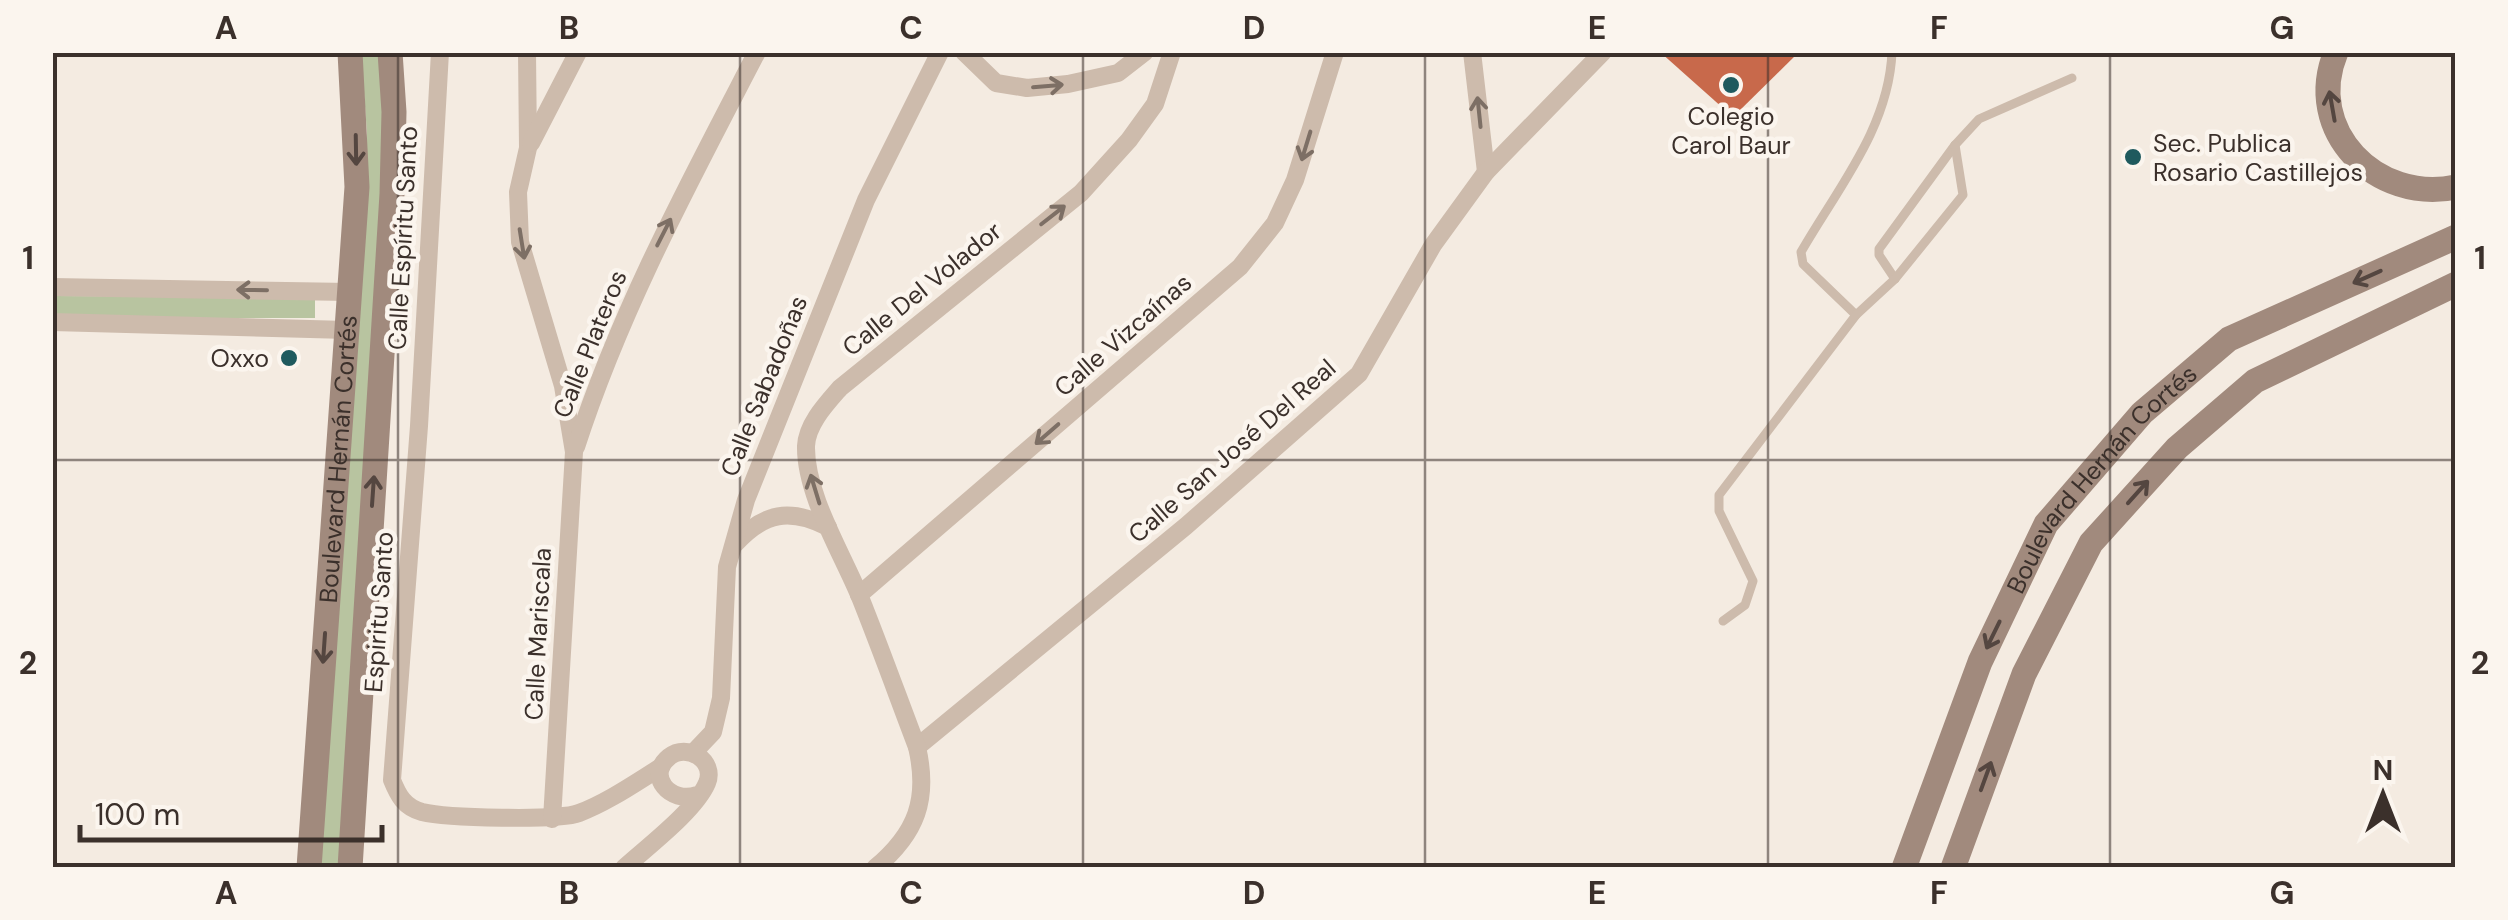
<svg xmlns="http://www.w3.org/2000/svg" width="2508" height="920" font-family="'DM Sans',sans-serif">
<style>
.green{fill:#b8c4a0}
.building{fill:#c8694b}
.lines{fill:none;stroke-linecap:round;stroke-linejoin:round}
.service{stroke:#cdbbac;stroke-width:9}
.minor{stroke:#cdbbac;stroke-width:18}
.secondary{stroke:#a18a7d;stroke-width:25}
.oneway{stroke:#7d6f65}
.oneway2{stroke:#544640}
.grid{fill:none;stroke:#3b302b;stroke-width:2.5;stroke-opacity:0.55}
.poi-dot{fill:#1f5a5e;stroke:#fbf5ee;stroke-width:4}
.labels{text-anchor:middle;dominant-baseline:central;stroke-width:9;stroke-linejoin:round;paint-order:stroke}
.poi-label{font-size:25px;fill:#3b302b;stroke:#fbf5ee}
.street-label{font-size:25px;fill:#3b302b;stroke:#fbf5ee}
.neatline{fill:none;stroke:#3b302b;stroke-width:4}
.grid-label{font-size:32px;text-anchor:middle;font-weight:bold;fill:#3b302b}
</style>
<rect width="100%" height="100%" fill="#f4ebe1"/>
<g class="green">
<polygon points="361,53 385,53 391,112 349,867 314,868 367,133"/>
<polygon points="53,296 315,297 315,318 53,318"/>
</g>
<polygon class="building" points="1660,52 1799,52 1733,117"/>
<g class="lines">
<g class="service">
<polyline points="1895,279 1879,255 1879,249 1955,145 1979,119 2072,78"/>
<path d="M1856,315L1803,264L1801,252C1837,189 1889,128 1892,52"/>
<polyline points="1723,621 1745,605 1753,581 1719,511 1719,495 1856,315 1895,279 1963,195 1955,145"/>
</g>
<g class="minor">
<path d="M440,52L419,426L392,780C398,795 404,807 422,812C446,818 558,821 579,813C608,802 635,783 661,767"/>
<polyline points="527,52 528,148 518,192 520,242 563,386 574,452 552,819"/>
<polyline points="964,52 996,83 1027,88 1068,84 1118,73 1145,52"/>
<polyline points="1472,52 1486,172"/>
<polyline points="531,143 578,52"/>
<polyline points="52,287 350,292"/>
<polyline points="52,322 347,330"/>
<path d="M576,447C621,308 690,181 757,52"/>
<path d="M735,544C764,512 790,508 828,527"/>
<polyline points="859,595 1240,267 1275,223 1295,180 1335,52"/>
<polyline points="917,747 1186,526 1359,374 1433,245 1486,172 1603,52"/>
<polyline points="694,752 713,732 721,698 727,567 746,500 866,200 940,52"/>
<path d="M624,868C647,847 695,811 707,783C716,761 687,742 669,757C646,776 670,804 697,795"/>
<path d="M875,868C917,833 929,799 917,747C898,697 880,647 860,597C842,553 805,494 806,446C807,424 826,404 840,388L1081,193L1129,140L1155,104L1172,52"/>
</g>
<g class="secondary">
<path d="M2336,52C2303,131 2377,204 2456,187"/>
<path id="s1" d="M309,868L357,187L350,52"/>
<polyline points="350,868 392,194 394,112 390,52"/>
<path id="s2" d="M1904,868L1980,662L2046,524L2142,413L2229,339L2456,237"/>
<polyline points="1953,868 2024,674 2091,543 2177,448 2255,381 2456,284"/>
</g>
</g>
<defs><path id="oneway-shaft" d="M-6 0H5M1.5-3L5.5 0L1.5 3" fill="none" stroke-width="1.6" stroke-linecap="round" stroke-linejoin="round" transform="scale(2.5)"/></defs>
<g class="oneway">
<use href="#oneway-shaft" transform="translate(1048 86) rotate(-5)"/>
<use href="#oneway-shaft" transform="translate(1479 112) rotate(-96)"/>
<use href="#oneway-shaft" transform="translate(1306 146) rotate(107)"/>
<use href="#oneway-shaft" transform="translate(1053 215) rotate(-38)"/>
<use href="#oneway-shaft" transform="translate(664 232) rotate(-63)"/>
<use href="#oneway-shaft" transform="translate(522 244) rotate(81)"/>
<use href="#oneway-shaft" transform="translate(252 290) rotate(-179)"/>
<use href="#oneway-shaft" transform="translate(1047 434) rotate(139)"/>
<use href="#oneway-shaft" transform="translate(815 489) rotate(-107)"/>
</g>
<g class="oneway2">
<use href="#oneway-shaft" transform="translate(2332 106) rotate(-100)"/>
<use href="#oneway-shaft" transform="translate(356 150) rotate(89)"/>
<use href="#oneway-shaft" transform="translate(2367 277) rotate(156)"/>
<use href="#oneway-shaft" transform="translate(373 491) rotate(-86)"/>
<use href="#oneway-shaft" transform="translate(2138 492) rotate(-48)"/>
<use href="#oneway-shaft" transform="translate(1993 635) rotate(116)"/>
<use href="#oneway-shaft" transform="translate(324 648) rotate(94)"/>
<use href="#oneway-shaft" transform="translate(1986 776) rotate(-70)"/>
</g>
<path class="grid" d="M398,52V868M740,52V868M1083,52V868M1425,52V868M1768,52V868M2110,52V868M52,460H2456"/>
<g class="poi-dot">
<circle cx="1731" cy="85" r="10"/>
<circle cx="2133" cy="157" r="10"/>
<circle cx="289" cy="358" r="10"/>
</g>
<g class="labels">
<g class="poi-label">
<text x="1731" y="116">Colegio<tspan x="1731" dy="29">Carol Baur</tspan></text>
<text x="2153" y="143" text-anchor="start">Sec. Publica<tspan x="2153" dy="29">Rosario Castillejos</tspan></text>
<text x="269" y="358" text-anchor="end">Oxxo</text>
</g>
<g class="street-label">
<text transform="translate(403 238) rotate(-87)">Calle Espíritu Santo</text>
<text transform="translate(922 289) rotate(-39)">Calle Del Volador</text>
<text transform="translate(1123 335) rotate(-41)">Calle Vizcaínas</text>
<text transform="translate(590 344) rotate(-68)">Calle Plateros</text>
<text transform="translate(764 386) rotate(-68)">Calle Sabadoñas</text>
<text transform="translate(1232 451) rotate(-41)">Calle San José Del Real</text>
<text stroke="none"><textPath href="#s1" startOffset="410">Boulevard Hernán Cortés</textPath></text>
<text stroke="none"><textPath href="#s2" startOffset="442">Boulevard Hernán Cortés</textPath></text>
<text transform="translate(379 612) rotate(-86)">Espiritu Santo</text>
<text transform="translate(538 634) rotate(-87)">Calle Mariscala</text>
</g>
</g>
<rect width="2508" height="920" fill="none" stroke="#fbf5ee" stroke-width="110"/>
<g transform="translate(2383 795)" stroke="#fbf5ee" stroke-width="8" paint-order="stroke">
<path d="M0-8L18 38L0 25L-18 38Z" fill="#3b302b"/>
<text y="-15" font-size="28" font-weight="bold" text-anchor="middle" fill="#3b302b">N</text>
</g>
<path d="M80 825v15h302v-15" fill="none" stroke="#3b302b" stroke-width="5"/>
<text x="95" y="825" font-size="30" fill="#3b302b" stroke="#fbf5ee" stroke-width="8" paint-order="stroke">100 m</text>
<rect x="55" y="55" width="2398" height="810" class="neatline"/>
<g class="grid-label">
<text x="226" y="39">A</text>
<text x="569" y="39">B</text>
<text x="911" y="39">C</text>
<text x="1254" y="39">D</text>
<text x="1597" y="39">E</text>
<text x="1939" y="39">F</text>
<text x="2282" y="39">G</text>
<text x="28" y="269">1</text>
<text x="2480" y="269">1</text>
<text x="28" y="674">2</text>
<text x="2480" y="674">2</text>
<text x="226" y="904">A</text>
<text x="569" y="904">B</text>
<text x="911" y="904">C</text>
<text x="1254" y="904">D</text>
<text x="1597" y="904">E</text>
<text x="1939" y="904">F</text>
<text x="2282" y="904">G</text>
</g>
</svg>
